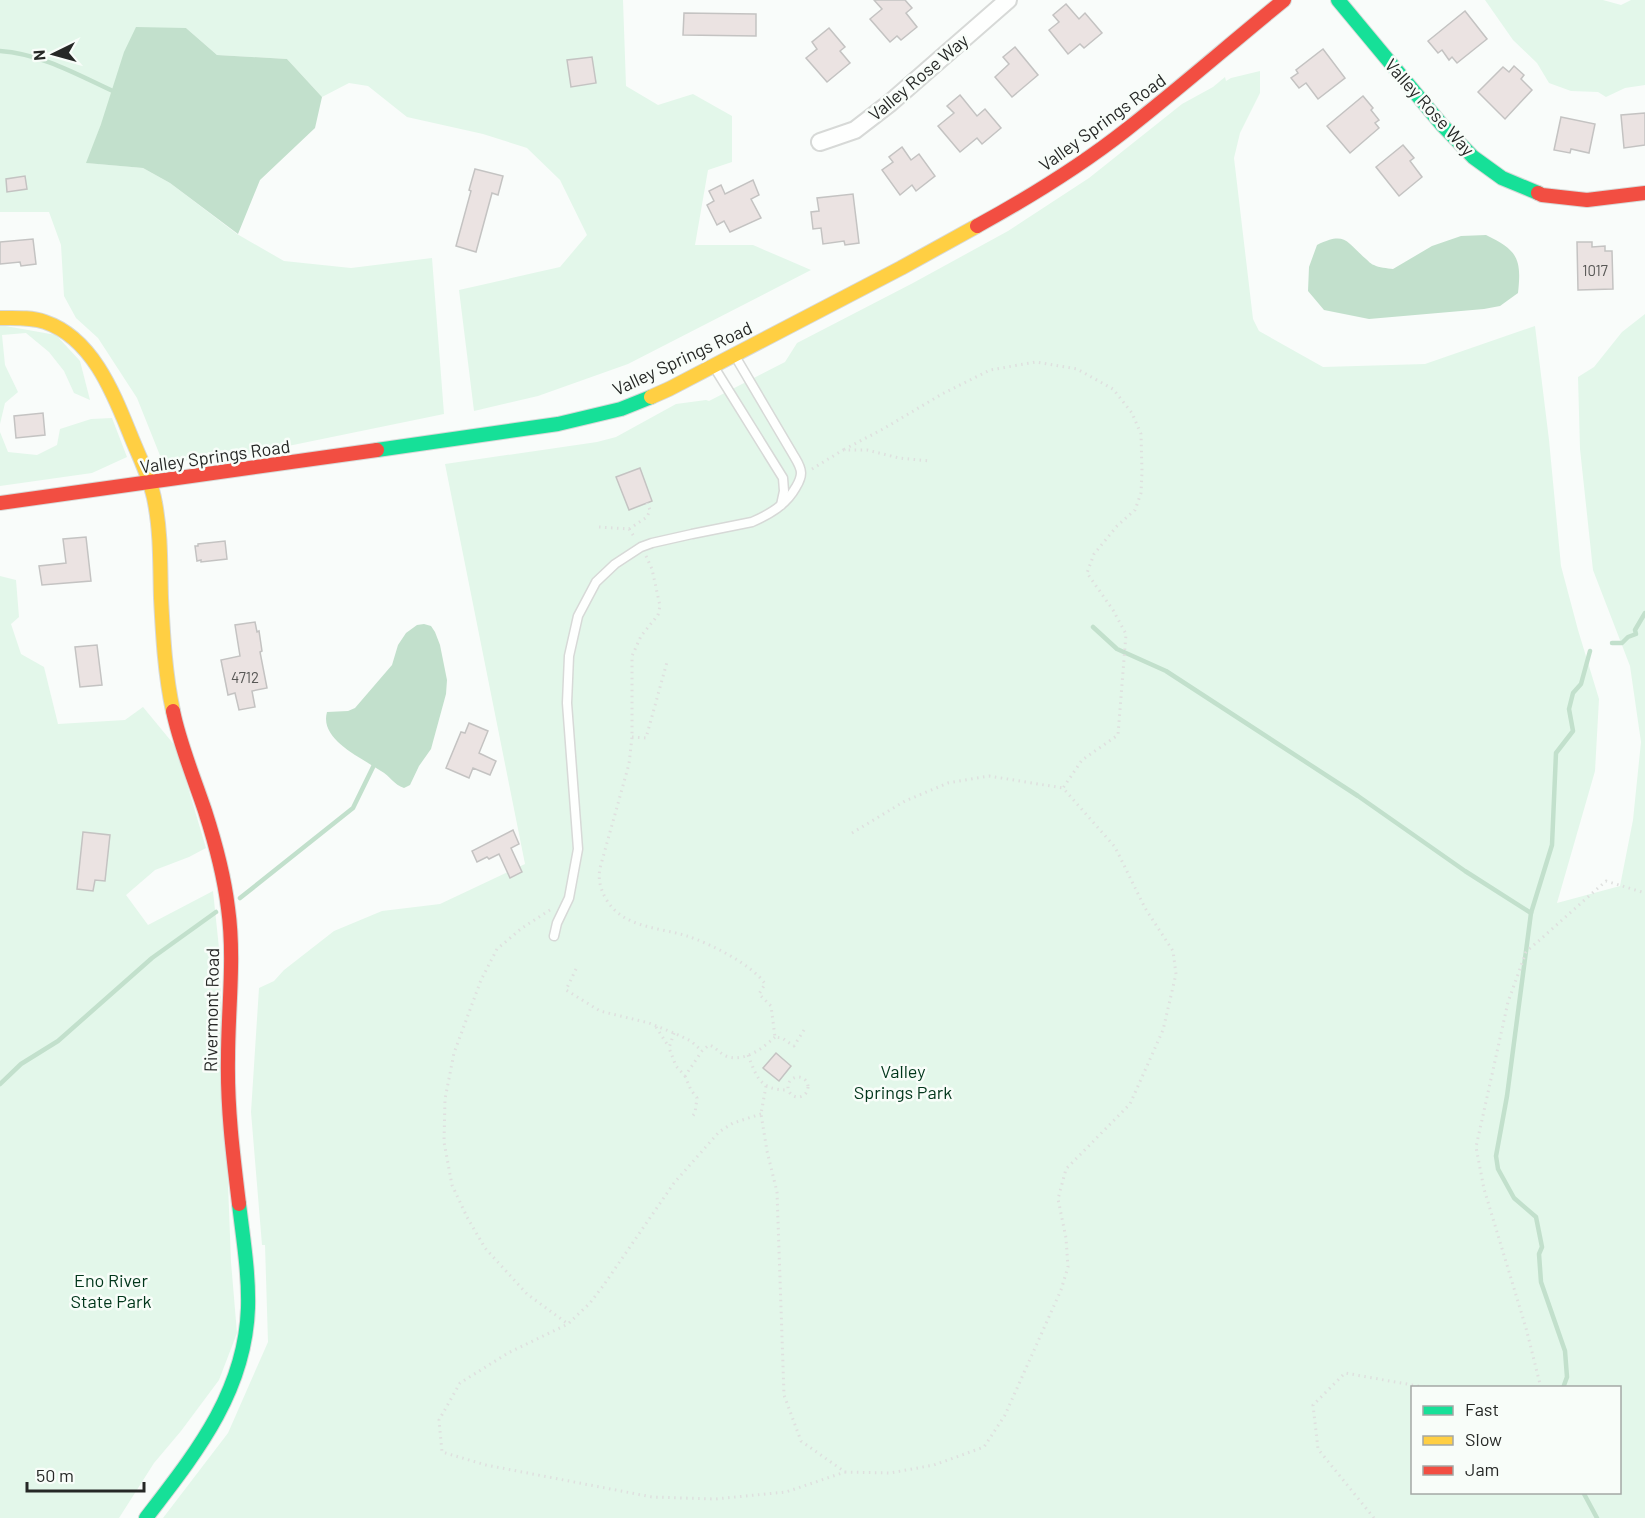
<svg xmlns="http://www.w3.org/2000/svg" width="1645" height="1518" font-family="Barlow,sans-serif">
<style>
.green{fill:#e3f7ea;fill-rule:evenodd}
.water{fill:#c2e0cc}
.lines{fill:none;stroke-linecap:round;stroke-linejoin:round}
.stream{stroke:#c2e0cc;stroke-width:4.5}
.building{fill:#ebe3e2;stroke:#c4c3c2;stroke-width:1.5}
.lane-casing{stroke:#d7d9d7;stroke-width:11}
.street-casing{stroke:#d7d9d7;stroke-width:20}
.fast-casing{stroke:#d7d9d7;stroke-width:16}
.slow-casing{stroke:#d7d9d7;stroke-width:16}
.jam-casing{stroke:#d7d9d7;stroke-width:16}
.path{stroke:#dfe0df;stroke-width:3;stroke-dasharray:1.5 4.5;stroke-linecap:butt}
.lane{stroke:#fefffe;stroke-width:8}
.street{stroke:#fefffe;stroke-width:16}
.fast{stroke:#16e098;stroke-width:14}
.slow{stroke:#ffcf43;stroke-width:14}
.jam{stroke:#f24e42;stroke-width:14}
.labels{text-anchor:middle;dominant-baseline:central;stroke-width:5;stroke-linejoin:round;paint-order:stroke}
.number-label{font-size:15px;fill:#575755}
.street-label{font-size:18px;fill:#262826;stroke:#f8fdf9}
.park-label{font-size:18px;fill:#01361b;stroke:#f8fdf9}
</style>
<rect width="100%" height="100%" fill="#f9fcfa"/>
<g class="green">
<polygon points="0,0 623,0 626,86 658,105 693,94 732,116 732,162 708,170 695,245 753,245 811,270 628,364 538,396 474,411 459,290 560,267 587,235 560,180 527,148 483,134 407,117 368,86 349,83 322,97 287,59 217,55 186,28 101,124 87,163 143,168 170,183 237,234 284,261 351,268 432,258 444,414 254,453 163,463 137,398 98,338 76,318 64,296 61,245 49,212 0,212"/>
<polygon points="1485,0 1603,0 1621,5 1631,0 1645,0 1645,85 1625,88 1606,97 1598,92 1571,91 1549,83 1537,63 1513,40"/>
<path d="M1260,71V93L1240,133L1234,158L1253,319L1259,331L1323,367L1425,364L1535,326L1549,440L1561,566L1578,630L1599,699L1595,771L1557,903L1620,886L1633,820L1641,742L1630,666L1593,570L1580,449L1578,377L1594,367L1622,332L1645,314V1518H163L228,1433L268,1342L265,1245H262L251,1112L259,988L274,981L284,970L334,931L382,911L440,904L525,864L445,464L597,442L616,437L676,404L706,400L709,401L785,362L797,343L913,283L1008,231L1089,178L1182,104L1213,87L1225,77L1226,81L1231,78ZM1412,1388H1620V1492H1412Z"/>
<polygon points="0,325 56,335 80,361 90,400 74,393 64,371 49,352 26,333 2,335 5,365 18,392 5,403 0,424"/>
<polygon points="112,418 127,457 92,473 0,486 0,432 8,452 37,455 57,445 60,429 91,419"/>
<polygon points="0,576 16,580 19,617 11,624 21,654 44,667 58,724 125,720 143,707 176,747 206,848 189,857 155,870 126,895 148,925 213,891 219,948 231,1262 237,1333 219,1380 181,1431 154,1463 119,1518 0,1518"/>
</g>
<g class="water">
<polygon points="136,27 186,28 217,55 287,59 322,97 315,128 260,180 238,234 170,183 143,168 86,163 101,124 124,52"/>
<path d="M1486,235C1517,250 1522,258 1518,293L1500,306L1484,309L1369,319L1324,310L1308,291L1309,267L1317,245C1346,231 1346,242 1366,259C1367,260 1372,265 1374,265C1379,268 1387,268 1393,269L1432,246L1461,236Z"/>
<path d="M424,624L431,626L435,632L440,645L447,680L446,694L431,749L419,766L410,785L404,788C394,785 390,776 381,771C362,758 319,740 327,712L348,711L355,708L392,665L398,645L406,633L417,625Z"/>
</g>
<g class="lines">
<g class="stream">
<path d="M0,51C42,54 78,75 115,92"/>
<polyline points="1093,627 1117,649 1166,671 1358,796 1465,871 1531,913"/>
<polyline points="1612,643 1622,643 1628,637 1636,634 1635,630 1645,613"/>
<polyline points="240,898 353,808 374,765 378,762"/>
<polyline points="0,1084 21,1064 58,1041 152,958 216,912"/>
<polyline points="1563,1388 1567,1377 1565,1351 1541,1282 1539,1254 1542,1247 1536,1217 1514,1198 1498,1169 1496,1156 1507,1096 1531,913 1552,845 1556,753 1573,731 1569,709 1573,693 1581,684 1590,651"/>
<polyline points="1583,1492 1597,1518"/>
</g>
</g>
<g class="building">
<polygon points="874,0 905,0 912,8 906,13 917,27 901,40 897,36 890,42 870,19 882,9"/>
<polygon points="1066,4 1079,19 1085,13 1102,33 1084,48 1080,44 1068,54 1049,30 1059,22 1053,15"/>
<polygon points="1465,11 1487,39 1457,63 1452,57 1449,60 1442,50 1438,53 1428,41"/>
<polygon points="684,13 756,14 756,36 683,35"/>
<polygon points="829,28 845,47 840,51 850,63 827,82 806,58 817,49 812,42"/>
<polygon points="1015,47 1038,75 1012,97 995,77 1009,64 1003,57"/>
<polygon points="1323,49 1345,78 1318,99 1306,83 1299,88 1291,78 1298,73 1296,70"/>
<polygon points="592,57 596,83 571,87 567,60"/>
<polygon points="1514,66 1524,75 1521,79 1532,90 1505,119 1478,92 1503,67 1509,72"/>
<polygon points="960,95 977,116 985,109 1001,128 982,144 977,138 960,152 938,126 954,113 947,106"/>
<polygon points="1363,96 1373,108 1371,110 1379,120 1375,123 1379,128 1350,153 1327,126"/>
<polygon points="1645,113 1645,145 1624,148 1621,115"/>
<polygon points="1561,117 1595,124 1589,153 1571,149 1570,153 1554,150"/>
<polygon points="1403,145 1414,158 1410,161 1422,177 1399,196 1376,167"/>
<polygon points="902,147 911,160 919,154 935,176 916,191 912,185 900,195 882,170 893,162 889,157"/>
<polygon points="475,169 503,176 498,195 492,193 476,252 456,246 471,191 469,190"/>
<polygon points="25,176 27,189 7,192 6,179"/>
<polygon points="753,180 759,195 751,199 761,218 730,232 724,221 717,225 707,205 714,201 709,191 721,185 725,194"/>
<polygon points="853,194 859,243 845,245 844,241 823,244 821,228 813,229 811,212 819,211 817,198"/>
<polygon points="33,239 36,264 21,266 20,262 0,264 0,242"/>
<polygon points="1577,242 1592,242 1592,247 1605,246 1605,251 1612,251 1613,289 1578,290"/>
<polygon points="43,413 45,435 16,438 14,416"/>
<polygon points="640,468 652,501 629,510 616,477"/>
<polygon points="86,537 91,581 42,585 39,566 66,563 63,539"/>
<polygon points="225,541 227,559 201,562 201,560 197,561 195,546 198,546 198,544"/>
<polygon points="255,622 257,632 259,631 262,651 260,652 267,688 252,691 255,707 239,710 235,693 228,695 221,660 240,656 235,625"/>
<polygon points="97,645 102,685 80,687 75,647"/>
<polygon points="469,723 488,731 479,753 496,761 490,775 473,768 469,778 446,768 461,732 465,733"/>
<polygon points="513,830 519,844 511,848 522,872 510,878 499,854 489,859 487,857 477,862 472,851"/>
<polygon points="83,832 110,835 105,881 95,880 93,891 77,889"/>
<polygon points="776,1053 791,1066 779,1081 763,1068"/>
</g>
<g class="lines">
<g class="lane-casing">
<g id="lane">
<polyline points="714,367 783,478 784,491 781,505"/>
<path d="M554,936L557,923L569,898L578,849L567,703L569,656L578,616L596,582L615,564L641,547L652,543L692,534L752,522C770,514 786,505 796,487C799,482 801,478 801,473C801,467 797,461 794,456L735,356"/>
</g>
</g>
<g class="street-casing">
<polyline id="street" points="820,142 855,130 890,103 1008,0"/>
</g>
<g class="fast-casing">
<g id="fast">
<polyline points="1338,0 1442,125 1473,157 1502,178 1538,193"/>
<polyline points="377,450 558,424 621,409 651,397"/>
<path d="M146,1518C195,1454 245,1393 248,1308C249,1273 243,1238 239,1204"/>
</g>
</g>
<g class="slow-casing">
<g id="slow">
<path d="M0,318C15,318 31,317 45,322C92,338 113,392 130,434C139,457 151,479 155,503C161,534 160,566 161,598C163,636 165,674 173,711"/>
<polyline points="651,397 669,389 901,268 977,226"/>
</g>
</g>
<g class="jam-casing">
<g id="jam">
<polyline points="1538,193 1542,195 1587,200 1645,193"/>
<path d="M977,226C1028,198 1079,167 1126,130C1180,88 1231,43 1284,0"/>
<polyline points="0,503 377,450"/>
<path d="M173,711C180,745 194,778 205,811C215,842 224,875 228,908C235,958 228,1008 228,1058C227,1107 233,1155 239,1204"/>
</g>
</g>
<g class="path">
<polyline points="812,469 843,450 867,450 899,458 930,461"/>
<polyline points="599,527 629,529 635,538"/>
<polyline points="629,529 647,517 650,510 647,503"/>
<path d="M646,556L652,569L660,606L658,615L641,636L632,656V737L629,764L600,868C598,879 600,888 606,899C623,928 658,927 687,936C709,943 753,965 765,984L759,994L771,1006L775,1037L782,1038L794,1046L804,1030"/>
<polyline points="632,737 646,738 667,662"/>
<polyline points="852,833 905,801 948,783 989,776 1063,788"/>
<polyline points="550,910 522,928 497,949 481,980 454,1053 445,1099 444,1142 452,1185 467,1217 485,1248 527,1294 568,1324"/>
<polyline points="576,969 566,990 600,1011 649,1023 674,1033 691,1041 702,1051"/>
<polyline points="656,1027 669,1047"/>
<path d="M674,1033L669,1048L676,1066L685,1076L702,1051L709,1045C716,1047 719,1053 726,1056C744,1063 763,1048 775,1037"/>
<path d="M748,1055C757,1078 760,1090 788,1090"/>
<polyline points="685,1076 691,1090 697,1098 695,1113 691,1118"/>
<circle cx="798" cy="1087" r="10"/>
<polyline points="766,1086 761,1114 767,1151 777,1192 784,1395 801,1441 845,1472 890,1473 934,1465 984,1447 1005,1415 1061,1290 1068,1267 1066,1238 1058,1199 1066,1169 1130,1104 1163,1030 1176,974 1173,951 1145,908 1115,847 1063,788 1082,760 1118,735 1126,634 1113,610 1087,573 1094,554 1117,526 1135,510 1141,493 1142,472 1141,434 1132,413 1113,389 1077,369 1036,362 990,370 942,394 883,429 843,450"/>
<polyline points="761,1114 733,1123 719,1132 674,1183 603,1286 590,1303 568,1324 508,1353 460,1383 439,1420 442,1452 486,1465 652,1497 715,1499 786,1492 845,1472"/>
<polyline points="1541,1388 1526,1328 1484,1189 1476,1147 1508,1002 1526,952 1606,881 1645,893"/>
<polyline points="1374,1518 1318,1449 1313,1405 1345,1373 1429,1388"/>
</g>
<use href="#lane" class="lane"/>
<use href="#street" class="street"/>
<use href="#fast" class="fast"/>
<use href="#slow" class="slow"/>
<use href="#jam" class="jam"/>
</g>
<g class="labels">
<g class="number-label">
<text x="1595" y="270">1017</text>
<text x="245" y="677">4712</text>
</g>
<g class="street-label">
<text transform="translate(918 77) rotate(-40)">Valley Rose Way</text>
<text transform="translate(1430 107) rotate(48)">Valley Rose Way</text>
<text transform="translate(1102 122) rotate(-36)">Valley Springs Road</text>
<text transform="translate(682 358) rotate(-25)">Valley Springs Road</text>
<text transform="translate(215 456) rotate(-8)">Valley Springs Road</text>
<text transform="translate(211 1010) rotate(-89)">Rivermont Road</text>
</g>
<g class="park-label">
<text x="903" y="1071">Valley<tspan x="903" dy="21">Springs Park</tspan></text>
<text x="111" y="1280">Eno River<tspan x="111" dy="21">State Park</tspan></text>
</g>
</g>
<rect x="1411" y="1386" width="210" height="108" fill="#f8fdf9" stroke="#a4a8a5" stroke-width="1.5"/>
<rect x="1423" y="1406" width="30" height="9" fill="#16e098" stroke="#a4a8a5" stroke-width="1.5"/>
<text x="1465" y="1416" font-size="18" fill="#262826">Fast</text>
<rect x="1423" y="1436" width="30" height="9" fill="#ffcf43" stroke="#a4a8a5" stroke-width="1.5"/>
<text x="1465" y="1446" font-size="18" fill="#262826">Slow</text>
<rect x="1423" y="1466" width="30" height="9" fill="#f24e42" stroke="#a4a8a5" stroke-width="1.5"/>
<text x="1465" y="1476" font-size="18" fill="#262826">Jam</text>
<g transform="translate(54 54) rotate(265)" stroke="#f8fdf9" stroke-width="4.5" paint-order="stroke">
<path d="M0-4.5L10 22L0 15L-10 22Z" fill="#262826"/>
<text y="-9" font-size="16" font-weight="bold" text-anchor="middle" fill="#262826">N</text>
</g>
<path d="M27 1482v9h117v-9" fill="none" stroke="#262826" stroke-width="3"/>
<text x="36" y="1482" font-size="18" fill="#262826" stroke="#f8fdf9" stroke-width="4.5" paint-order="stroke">50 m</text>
</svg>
